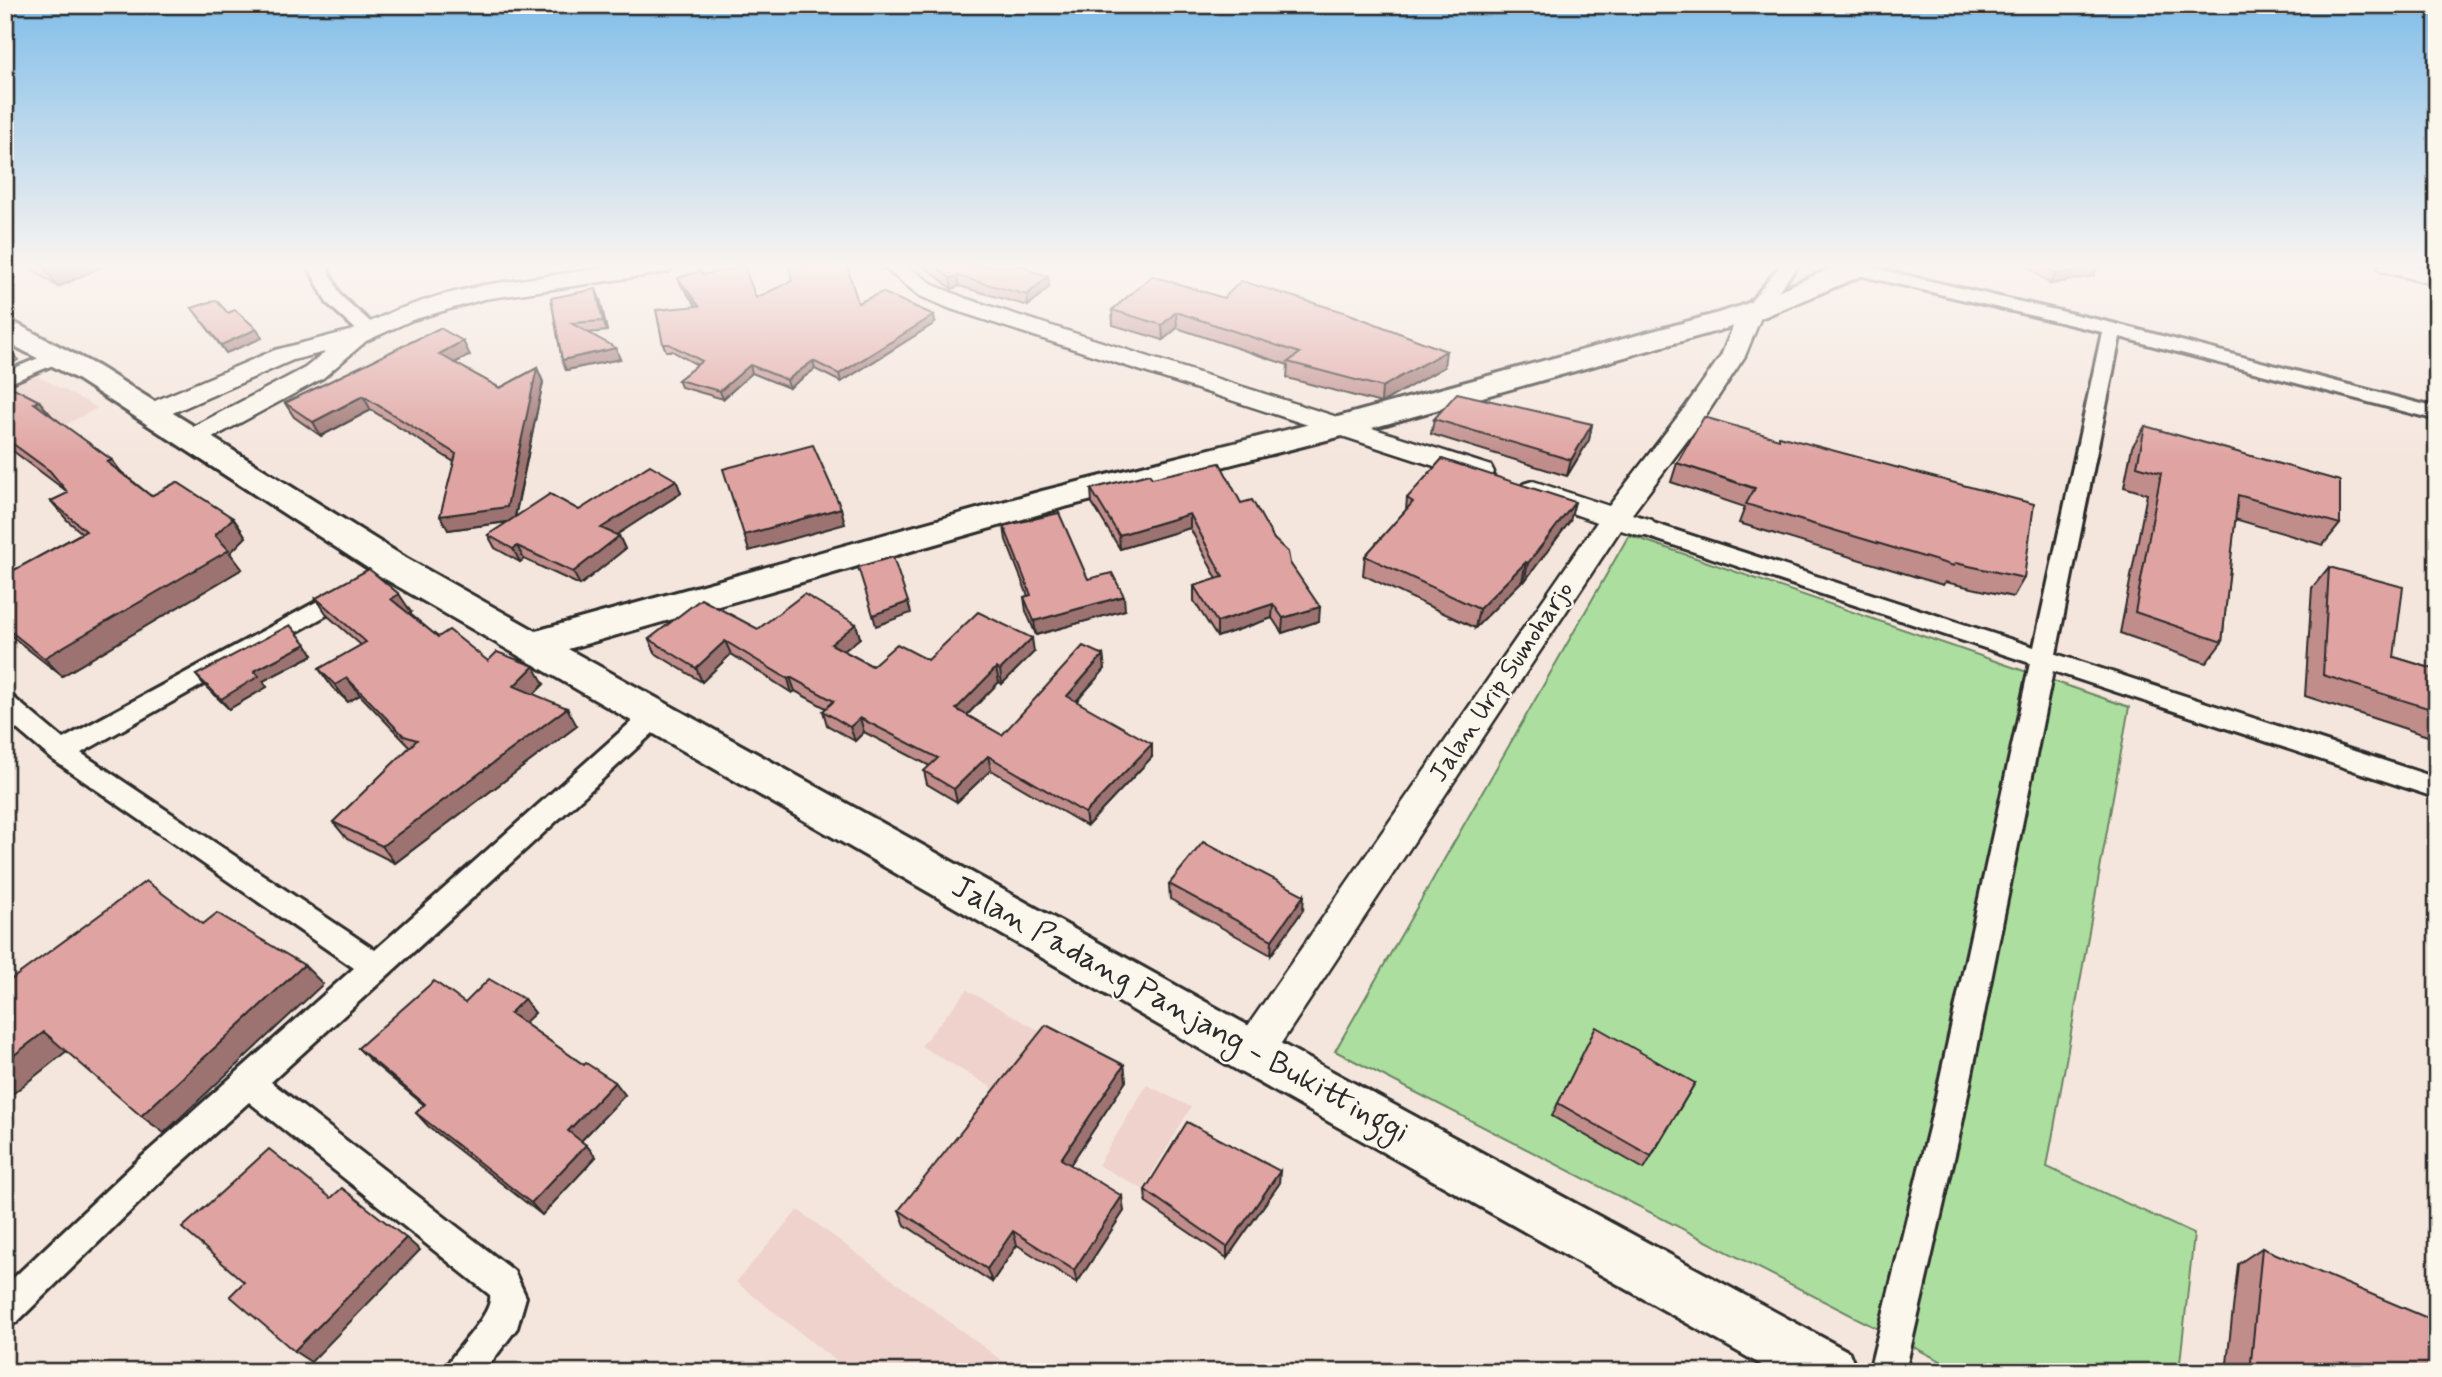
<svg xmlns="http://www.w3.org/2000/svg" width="2442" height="1377" font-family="Mynerve,sans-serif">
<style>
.built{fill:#eed2cb}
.green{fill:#acdf9f;stroke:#6c8565;stroke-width:2}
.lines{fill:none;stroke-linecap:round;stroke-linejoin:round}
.minor-casing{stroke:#2b2b2b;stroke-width:6}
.tertiary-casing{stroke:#2b2b2b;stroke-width:5}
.primary-casing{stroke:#2b2b2b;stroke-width:6}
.trunk-casing{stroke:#2b2b2b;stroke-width:6}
.minor{fill:#fbf7ec;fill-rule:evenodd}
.tertiary{fill:#fbf7ec;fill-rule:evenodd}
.primary{fill:#fbf7ec;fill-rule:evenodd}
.trunk{fill:#fbf7ec;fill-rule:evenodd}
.wall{fill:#c08d8b;stroke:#2b2b2b;stroke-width:2}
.shaded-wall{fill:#9c7371;stroke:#2b2b2b;stroke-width:2}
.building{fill:#dfa4a2;stroke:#2b2b2b;stroke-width:2}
.labels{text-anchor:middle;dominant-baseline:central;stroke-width:5;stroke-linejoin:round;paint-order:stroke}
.street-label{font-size:26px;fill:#2b2b2b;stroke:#fbf7ec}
.near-street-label{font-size:32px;fill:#2b2b2b;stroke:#fbf7ec}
</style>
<rect width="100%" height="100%" fill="#f5e6dd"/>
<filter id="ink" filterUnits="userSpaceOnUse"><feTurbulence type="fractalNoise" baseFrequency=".0143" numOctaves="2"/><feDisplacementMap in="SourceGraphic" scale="14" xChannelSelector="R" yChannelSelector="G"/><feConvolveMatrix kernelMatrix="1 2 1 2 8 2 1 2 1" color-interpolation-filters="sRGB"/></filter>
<g filter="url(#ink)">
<g class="built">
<polygon points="32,373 98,408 5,455 5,386"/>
<polygon points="967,990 1040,1031 996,1090 921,1046"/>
<polygon points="1147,1085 1191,1107 1143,1189 1098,1165"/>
<polygon points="798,1210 1008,1365 1003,1372 850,1372 736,1282"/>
</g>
<polygon class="green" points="1629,535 2129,707 2047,1167 2194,1234 2179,1372 1962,1372 1335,1051"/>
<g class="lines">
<g class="minor-casing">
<g id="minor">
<polygon points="308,266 326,266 341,296 376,327 378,331 376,335 362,335 327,303"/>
<polygon points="1780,266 1798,266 1758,316 1744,316 1742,312"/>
<polygon points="1845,266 1865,266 2112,323 2437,408 2437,420 2120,337 2056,654 2437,778 2437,798 2053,671 1962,1124 1905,1372 1869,1372 1930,1124 2030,663 1634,532 1631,527 1634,522 1642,520 1650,522 2034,647 2102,332 1846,272"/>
<polygon points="58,350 65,352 68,356 65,360 5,385 5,372"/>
<path d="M351,583L359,585L362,591L359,597L81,753L375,950L647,708L656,706L665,708L668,715L665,722L271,1082L514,1271L526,1297L517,1328L484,1372H443C452,1351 494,1314 490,1295L249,1102L157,1185L17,1322L5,1327V1286L135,1163L354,968L52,759L5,719V696L14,698L63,739Z"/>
</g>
</g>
<g class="tertiary-casing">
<g id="tertiary">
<polygon points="617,266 673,266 670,271 662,273 484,299 412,320 366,341 323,378 201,444 192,446 183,444 179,438 183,432 305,368 325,352 293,360 161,418 152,420 143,418 139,412 143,406 275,350 353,330 396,310 438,296 484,285"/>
<polygon points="882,266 907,266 936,286 967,299 1491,466 1494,472 1491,478 1481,481 1471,478 951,309 920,296"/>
<polygon points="2378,266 2415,266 2437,271 2437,285 2381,271"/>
<polygon points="1751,305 1759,307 1763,312 1745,356 1704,418 1632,514 1652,520 1656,527 1652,534 1642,536 1620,530 1266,1066 1252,1071 1238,1066 1232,1053 1238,1040 1597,522 1523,496 1519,490 1523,484 1533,481 1609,506 1686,406 1721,356 1739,312 1743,307"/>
</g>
</g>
<g class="primary-casing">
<polygon id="primary" points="5,320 15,323 99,367 406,558 545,636 551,646 545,656 532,660 519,656 380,576 77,379 5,341"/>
</g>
<g class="trunk-casing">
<polygon id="trunk" points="1837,266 1874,266 1870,272 1761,318 1728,328 1354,433 1061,508 568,649 1269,1037 1849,1352 1857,1372 1774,1372 1235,1069 519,656 513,646 519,636 532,632 1042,491 1334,418 1708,316 1741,306"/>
</g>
<use href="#minor" class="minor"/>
<use href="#tertiary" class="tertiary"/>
<use href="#primary" class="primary"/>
<use href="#trunk" class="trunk"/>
</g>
<g class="wall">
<polygon points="28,266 103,266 58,287"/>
<polygon points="924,266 1024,266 1049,287 1028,306 959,286 952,289"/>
<polygon points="2027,266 2099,266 2093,276 2050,284"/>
<polygon points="703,275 756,298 858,303 935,323 841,382 815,369 789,388 752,373 723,399 681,387 678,380 697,365 672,351 666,351 663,344 696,306 681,285 678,278"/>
<polygon points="1152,276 1444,367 1381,403 1287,378 1288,365 1177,328 1163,340 1113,325 1112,310"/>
<polygon points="551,298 600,299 607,331 588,333 620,359 566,370 562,360"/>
<polygon points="192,308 228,313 257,329 262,338 226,353"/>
<polygon points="470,355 455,363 500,388 537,368 543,382 515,518 579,510 676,480 681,493 617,534 619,536 625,549 580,585 524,559 520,562 495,548 488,535 508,522 448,530 454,462 371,410 321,436 294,417 285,403"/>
<polygon points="5,390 39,401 51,415 151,496 233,518 246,537 230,553 242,569 62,676 5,631 5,575 82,533 67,520 51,501 68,493 65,490 5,445"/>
<polygon points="1434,419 1592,424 1589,440 1567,476 1431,434"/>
<polygon points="2145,426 2340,524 2323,545 2235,519 2222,642 2206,663 2120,633 2147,494 2124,487 2132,447"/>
<polygon points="1677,463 2024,578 2013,597 1945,582 1943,585 1739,523 1745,507 1671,482"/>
<polygon points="1152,478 1241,503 1274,539 1290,563 1319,621 1282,633 1272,618 1217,637 1194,601 1194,586 1217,579 1190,528 1120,549 1092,503 1091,489"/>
<polygon points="1407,498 1570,521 1524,582 1522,581 1475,628 1363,575 1365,556 1406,510"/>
<polygon points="1004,526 1088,579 1125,610 1036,635 1026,611 1024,597 1028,596 1006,540"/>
<polygon points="2329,567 2394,657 2437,670 2437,739 2305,696 2312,588"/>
<polygon points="316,598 411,612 409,613 438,637 488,661 544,684 534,694 577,726 395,863 347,839 333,822 410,747 360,695 348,702 332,687 319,669 361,645 328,616"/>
<polygon points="856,624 860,638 844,651 872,666 928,660 1034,652 1002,684 999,682 967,715 1002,735 1103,655 1105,669 1076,702 1152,757 1087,826 991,770 957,802 927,784 924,771 930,766 864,732 855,741 827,725 823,711 826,708 795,691 792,693 731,654 702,682 655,653 649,639 758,629"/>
<polygon points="306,644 313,655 263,681 267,687 229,709 205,686 196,675"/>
<polygon points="1169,884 1303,910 1271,955 1170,899"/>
<polygon points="524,999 535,1013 524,1023 584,1065 615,1082 625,1095 581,1141 586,1145 596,1157 542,1215 428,1126 416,1113 424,1105 371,1061 358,1048 465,1003"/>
<polygon points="1124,1065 1126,1081 1070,1165 1124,1211 1077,1283 1017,1245 992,1282 905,1225 899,1210"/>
<polygon points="1695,1083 1644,1169 1552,1116 1558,1103"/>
<polygon points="1279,1184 1227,1258 1146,1203 1145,1190"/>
<polygon points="2262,1248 2437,1372 2226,1372 2238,1264"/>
</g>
<g class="shaded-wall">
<polygon points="47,266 103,266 58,287 44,267"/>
<polygon points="2099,266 2093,276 2050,284 2056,274"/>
<polygon points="957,276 959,286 952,289 950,278"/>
<polygon points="1048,276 1049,287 1028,306 1027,295"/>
<polygon points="596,289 600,299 607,331 603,321"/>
<polygon points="1176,312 1177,328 1163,340 1162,325"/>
<polygon points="934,315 935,323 841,382 839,374"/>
<polygon points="257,329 262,338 226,353 221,345"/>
<polygon points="463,341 470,355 446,367 439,354"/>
<polygon points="7,346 18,360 5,367 5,347"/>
<polygon points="616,348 620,359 566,370 562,360"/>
<polygon points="1446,351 1444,367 1381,403 1382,387"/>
<polygon points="813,361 815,369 789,388 787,380"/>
<polygon points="750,365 752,373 723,399 720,391"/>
<polygon points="537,368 543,382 514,521 448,530 440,516"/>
<polygon points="363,396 371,410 321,436 313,422"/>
<polygon points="39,401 54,419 34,403"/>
<polygon points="1592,424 1589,440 1567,476 1571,460"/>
<polygon points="112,460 126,478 107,462"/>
<polygon points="676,480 681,493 607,541 601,528"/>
<polygon points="1575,502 1570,521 1524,582 1528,563"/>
<polygon points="841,508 845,524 749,551 744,535"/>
<polygon points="1190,514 1190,528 1120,549 1119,535"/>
<polygon points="233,518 246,537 230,553 242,569 62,676 44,658 215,535"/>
<polygon points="619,536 625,549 580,585 573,572"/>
<polygon points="517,546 524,559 520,562 513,549"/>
<polygon points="1526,562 1522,581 1475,628 1479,609"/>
<polygon points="399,594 411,612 403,617 391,599"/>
<polygon points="1124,596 1125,610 1036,635 1034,621"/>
<polygon points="908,602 911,613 876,626 873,615"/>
<polygon points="1273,604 1272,618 1217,637 1217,622"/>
<polygon points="1320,607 1319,621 1282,633 1283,618"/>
<polygon points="856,624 860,638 835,658 831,644"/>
<polygon points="1032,638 1034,652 1002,684 1000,670"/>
<polygon points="725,641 731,654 702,682 696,668"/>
<polygon points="306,644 313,655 263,681 267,687 229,709 221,699 254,671"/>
<polygon points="1103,655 1105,669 1068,710 1067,696"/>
<polygon points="534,666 544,684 524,704 514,686"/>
<polygon points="996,668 999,682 959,723 956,709"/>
<polygon points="790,677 795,691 792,693 788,679"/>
<polygon points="347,678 360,695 348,702 335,685"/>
<polygon points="567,708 577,726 395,863 382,846"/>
<polygon points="860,718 864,732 855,741 850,727"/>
<polygon points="1152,744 1152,757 1087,826 1085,813"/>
<polygon points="988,756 991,770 957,802 954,789"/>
<polygon points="1304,895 1303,910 1271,955 1272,940"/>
<polygon points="304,965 323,984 164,1133 141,1116"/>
<polygon points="524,999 535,1013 520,1027 510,1013"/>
<polygon points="44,1032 68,1050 5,1100 5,1062"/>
<polygon points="1124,1065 1126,1081 1064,1174 1061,1159"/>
<polygon points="615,1082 625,1095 578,1144 568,1131"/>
<polygon points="586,1145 596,1157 542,1215 531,1203"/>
<polygon points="1280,1171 1279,1184 1227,1258 1227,1247"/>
<polygon points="1122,1196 1124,1211 1077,1283 1074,1270"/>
<polygon points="1013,1231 1017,1245 992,1282 987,1269"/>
<polygon points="406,1238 420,1250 311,1362 294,1351"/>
</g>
<g class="building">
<polygon points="744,266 756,298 792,281 789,268 803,266 847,266 858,303 882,292 934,315 839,374 813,361 787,380 750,365 720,391 678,380 702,361 669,344 663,344 656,310 699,306 678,278 700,271 703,275"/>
<polygon points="935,266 1024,266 1031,271 1048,276 1027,295 957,276 950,278"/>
<polygon points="2045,266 2099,266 2056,274"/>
<polygon points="1152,276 1224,298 1241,281 1347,313 1446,351 1382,387 1288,362 1300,353 1176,312 1162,325 1112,310"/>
<polygon points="596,289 603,321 571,323 616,348 562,360 551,298"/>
<polygon points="216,300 228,313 235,310 257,329 221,345 192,308"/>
<polygon points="440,328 463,341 439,354 500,388 537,368 507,507 440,516 456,454 363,396 313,422 285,403"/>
<polygon points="12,387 39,401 34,403 112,460 107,462 151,496 177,482 233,518 215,535 229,550 44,658 5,627 5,575 86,531 51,501 68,493 50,471 5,438 5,390"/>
<polygon points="1457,393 1592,424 1571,460 1434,419"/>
<polygon points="1704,417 1779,439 1779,436 2034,504 2024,578 1955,563 1954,566 1746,504 1755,488 1677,463"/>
<polygon points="2145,426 2340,481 2340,524 2238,495 2222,642 2135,612 2161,473 2137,466"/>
<polygon points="813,445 841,508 744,535 723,469"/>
<polygon points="1442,459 1575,502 1528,563 1526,562 1479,609 1365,556 1413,502 1407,498"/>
<polygon points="1220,463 1241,503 1252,500 1274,539 1288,552 1290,563 1320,607 1283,618 1273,604 1217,622 1194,586 1223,577 1190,514 1119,535 1091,489 1149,474 1152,478"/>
<polygon points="650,465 676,480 601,528 619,536 573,572 517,546 513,549 488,535 550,494 579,510"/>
<polygon points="1059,513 1088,579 1112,573 1124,596 1034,621 1024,597 1031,595 1004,526"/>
<polygon points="893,557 908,602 873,615 858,567"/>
<polygon points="2329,567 2403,587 2394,657 2437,670 2437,711 2323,675"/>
<polygon points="369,569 399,594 391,599 438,637 449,630 488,661 497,652 534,666 514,686 567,708 382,846 333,822 417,740 404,736 347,678 335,685 319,669 366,642 316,598"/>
<polygon points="804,594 856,624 831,644 872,666 897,644 928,660 978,612 1032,638 1000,670 996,668 956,709 1002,735 1083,646 1103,655 1067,696 1152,744 1085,813 988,756 954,789 924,771 938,758 860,718 850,727 823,711 834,701 790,677 788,679 725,641 696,668 649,639 701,599 758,629"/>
<polygon points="290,625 306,644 254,671 259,676 221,699 196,675"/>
<polygon points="1203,842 1304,895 1272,940 1169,884"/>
<polygon points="146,881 203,924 217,913 304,965 141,1116 44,1032 5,1062 5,984"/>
<polygon points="489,979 524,999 510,1013 584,1065 586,1063 615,1082 568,1131 586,1145 531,1203 416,1113 425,1104 358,1048 434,981 465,1003"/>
<polygon points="1046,1025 1124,1065 1061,1159 1122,1196 1074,1270 1013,1231 987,1269 899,1210"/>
<polygon points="1596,1027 1695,1083 1651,1156 1558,1103"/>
<polygon points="1187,1122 1280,1171 1227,1247 1145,1190"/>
<polygon points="269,1149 331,1198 342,1188 406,1238 294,1351 230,1296 244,1282 182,1228"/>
<polygon points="2262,1248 2437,1322 2437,1372 2250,1372"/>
</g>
</g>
<linearGradient id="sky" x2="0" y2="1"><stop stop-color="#82bee9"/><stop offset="0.58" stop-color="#faf4f0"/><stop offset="1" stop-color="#faf4f0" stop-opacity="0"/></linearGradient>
<rect width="2442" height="459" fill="url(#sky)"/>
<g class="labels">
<g class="street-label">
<text transform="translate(1502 682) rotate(-56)">Jalan Urip Sumoharjo</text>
</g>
<g class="near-street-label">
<text transform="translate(1180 1010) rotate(29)">Jalan Padang Panjang - Bukittinggi</text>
</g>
</g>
<rect width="2442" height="1377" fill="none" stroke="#fbf7ec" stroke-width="28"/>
<rect x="14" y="14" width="2414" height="1349" fill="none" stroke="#2b2b2b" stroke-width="2.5" filter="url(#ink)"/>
</svg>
